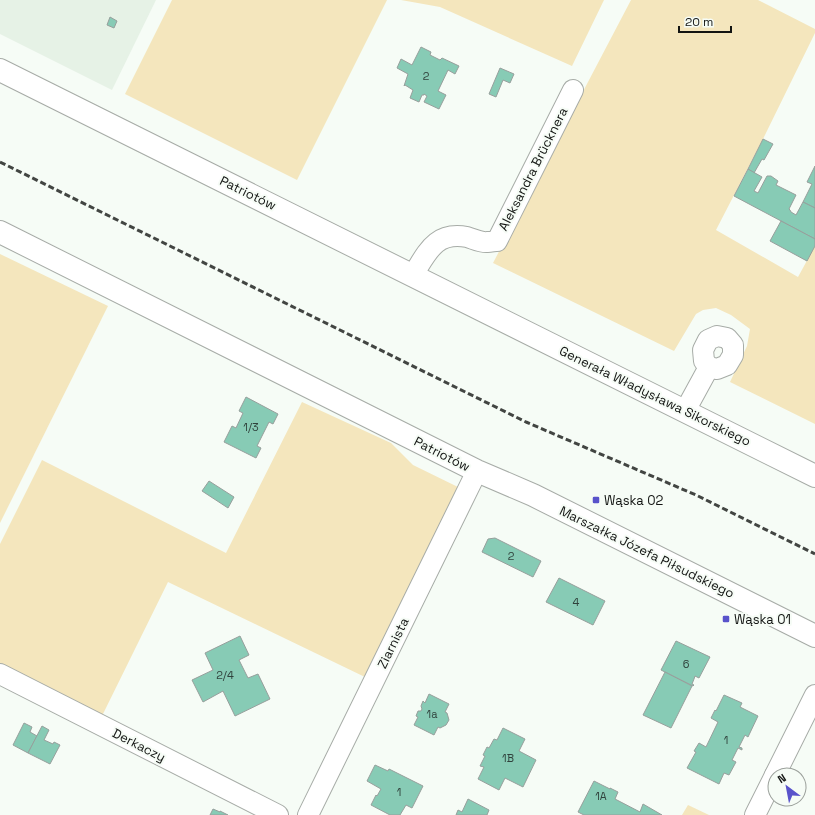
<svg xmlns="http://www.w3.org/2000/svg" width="815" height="815" font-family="'Space Grotesk',sans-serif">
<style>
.built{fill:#e6f2e6}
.green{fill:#f4e6bd}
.building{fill:#87cbb5;stroke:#979f9c}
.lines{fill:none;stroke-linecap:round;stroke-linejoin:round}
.minor-casing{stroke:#a7aca7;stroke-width:22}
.major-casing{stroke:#a7aca7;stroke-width:24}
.minor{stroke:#fff;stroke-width:20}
.major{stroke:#fff;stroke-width:22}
.rail{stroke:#424542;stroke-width:3;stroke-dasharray:6 3;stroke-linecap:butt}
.poi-dot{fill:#5953cb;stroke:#f6fcf6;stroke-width:1.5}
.labels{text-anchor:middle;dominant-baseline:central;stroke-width:4;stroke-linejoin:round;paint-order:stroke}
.number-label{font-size:11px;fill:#30423c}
.street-label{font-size:13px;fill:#131513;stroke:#f6fcf6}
.poi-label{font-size:13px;fill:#131513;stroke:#f6fcf6;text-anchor:start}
</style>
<rect width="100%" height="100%" fill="#f6fcf6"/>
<polygon class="built" points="0,0 156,0 112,90 0,34"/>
<g class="green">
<polygon points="172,0 387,0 297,180 125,94"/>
<polygon points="401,0 604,0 572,66 440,7"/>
<polygon points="631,0 758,0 815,29 815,33 763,139 716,230 798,277 815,246 815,424 730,382 747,346 750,329 731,315 716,308 703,310 696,314 674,351 493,263"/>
<polygon points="0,254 108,306 0,523"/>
<polygon points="302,402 391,443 413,465 460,488 367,678 168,582 101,718 0,668 0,544 42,460 226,553"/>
<polygon points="688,805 709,815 682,815"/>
</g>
<g class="building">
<polygon points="110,17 117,21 114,28 107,25"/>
<polygon points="421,47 431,52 430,55 440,60 442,58 459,66 455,74 448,70 438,91 446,95 439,109 424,102 427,96 424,94 424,95 422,95 419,102 410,98 413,90 405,85 404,86 408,74 397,68 401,59 412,65"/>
<polygon points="500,68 514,74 510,83 503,80 496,97 489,94"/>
<polygon points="763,139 773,144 764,160 762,159 754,173 748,169"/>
<polygon points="815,166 815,208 803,202 812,184 807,182"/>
<polygon points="748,169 762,177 754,191 758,193 767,176 771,176 778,181 776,185 796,195 789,209 790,210 791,212 796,215 803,202 815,208 815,239 734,196"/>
<polygon points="781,221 815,239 815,246 807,261 770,241"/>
<polygon points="246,397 278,414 273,424 269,422 257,446 261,448 256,458 224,442 232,426 236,428 243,413 239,411"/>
<polygon points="209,481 234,497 228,508 202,491"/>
<polygon points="495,538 541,561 533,577 482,552 488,539"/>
<polygon points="559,578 605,601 593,625 546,602"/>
<polygon points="240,636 249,655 239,660 248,678 258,674 270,699 235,716 223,691 203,702 192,680 213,670 205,653"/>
<polygon points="676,641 710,657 699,678 695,676 694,679 692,684 694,685 693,686 661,670"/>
<polygon points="665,672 692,686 671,728 643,715"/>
<polygon points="429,694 449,704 445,712 447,713 449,720 446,725 440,728 438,727 434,735 414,725 418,717 416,716 418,711 421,711 422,709 421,706 423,701 425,703"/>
<polygon points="724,695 742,703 740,707 758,716 748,737 745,735 739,747 742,748 742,750 738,748 732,760 736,762 729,775 724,773 719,784 687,768 696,752 694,751 699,743 706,747 718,722 711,718 715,710 716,711"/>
<polygon points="24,723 32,727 30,732 37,736 28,753 13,745"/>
<polygon points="42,726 49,730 44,740 53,744 54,742 60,745 50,764 28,753"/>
<polygon points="503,728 525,739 519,751 536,760 523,787 505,778 499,790 478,779 484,767 480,766 485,756 483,755 487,747 489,748 494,739 497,740"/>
<polygon points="375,765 388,771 389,769 423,786 412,808 406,805 400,815 390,815 371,805 376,795 377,796 381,789 367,781"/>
<polygon points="594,781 610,789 610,788 618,792 615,799 640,812 643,804 662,815 584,815 578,812"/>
<polygon points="468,799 489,810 487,815 456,815 458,810 462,812"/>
<polygon points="213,809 220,812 220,811 228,815 210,815"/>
</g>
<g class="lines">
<g class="minor-casing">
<g id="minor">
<path d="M413,275C427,253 435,231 467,237C474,239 481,243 488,242C491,242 494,241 497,241L573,90"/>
<polygon points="717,336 727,338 733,345 733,355 727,365 717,369 709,367 704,361 703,350 708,340"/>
<polyline points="685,411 709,367"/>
<polyline points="0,674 278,815"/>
<polyline points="775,775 815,695"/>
<polyline points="308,815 477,471"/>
<polyline points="755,815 775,775"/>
</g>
</g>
<g class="major-casing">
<g id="major">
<polyline points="0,70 815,476"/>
<polyline points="0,232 477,471 533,495 815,636"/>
</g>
</g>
<use href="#minor" class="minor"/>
<use href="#major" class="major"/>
<polyline class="rail" points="0,162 526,422 696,495 815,554"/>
</g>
<g class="poi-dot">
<rect x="592" y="496" width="8" height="8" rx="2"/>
<rect x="722" y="615" width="8" height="8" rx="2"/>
</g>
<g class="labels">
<g class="number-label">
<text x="426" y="76">2</text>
<text x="251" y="427">1/3</text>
<text x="511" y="556">2</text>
<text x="576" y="602">4</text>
<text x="686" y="664">6</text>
<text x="225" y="675">2/4</text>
<text x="432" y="714">1a</text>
<text x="726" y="740">1</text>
<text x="508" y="758">1B</text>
<text x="399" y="792">1</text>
<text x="601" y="796">1A</text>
</g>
<g class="street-label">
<text transform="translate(533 169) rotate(-63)">Aleksandra Brücknera</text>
<text transform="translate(248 193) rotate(26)">Patriotów</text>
<text transform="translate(655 396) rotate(26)">Generała Władysława Sikorskiego</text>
<text transform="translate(442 454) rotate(27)">Patriotów</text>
<text transform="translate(647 552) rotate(26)">Marszałka Józefa Piłsudskiego</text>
<text transform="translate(393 643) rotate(-64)">Ziarnista</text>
<text transform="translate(139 745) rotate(27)">Derkaczy</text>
</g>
<g class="poi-label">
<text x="604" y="500">Wąska 02</text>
<text x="734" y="619">Wąska 01</text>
</g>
</g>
<g transform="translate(787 787) rotate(328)"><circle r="19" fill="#f6fcf6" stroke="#9ba09b"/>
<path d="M0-3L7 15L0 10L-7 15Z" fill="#5953cb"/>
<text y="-6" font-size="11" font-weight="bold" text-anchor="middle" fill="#131513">N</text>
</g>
<path d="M679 26v6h52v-6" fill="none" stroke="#131513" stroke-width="2"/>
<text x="685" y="26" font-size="12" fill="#131513" stroke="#f6fcf6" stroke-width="3" paint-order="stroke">20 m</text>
</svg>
